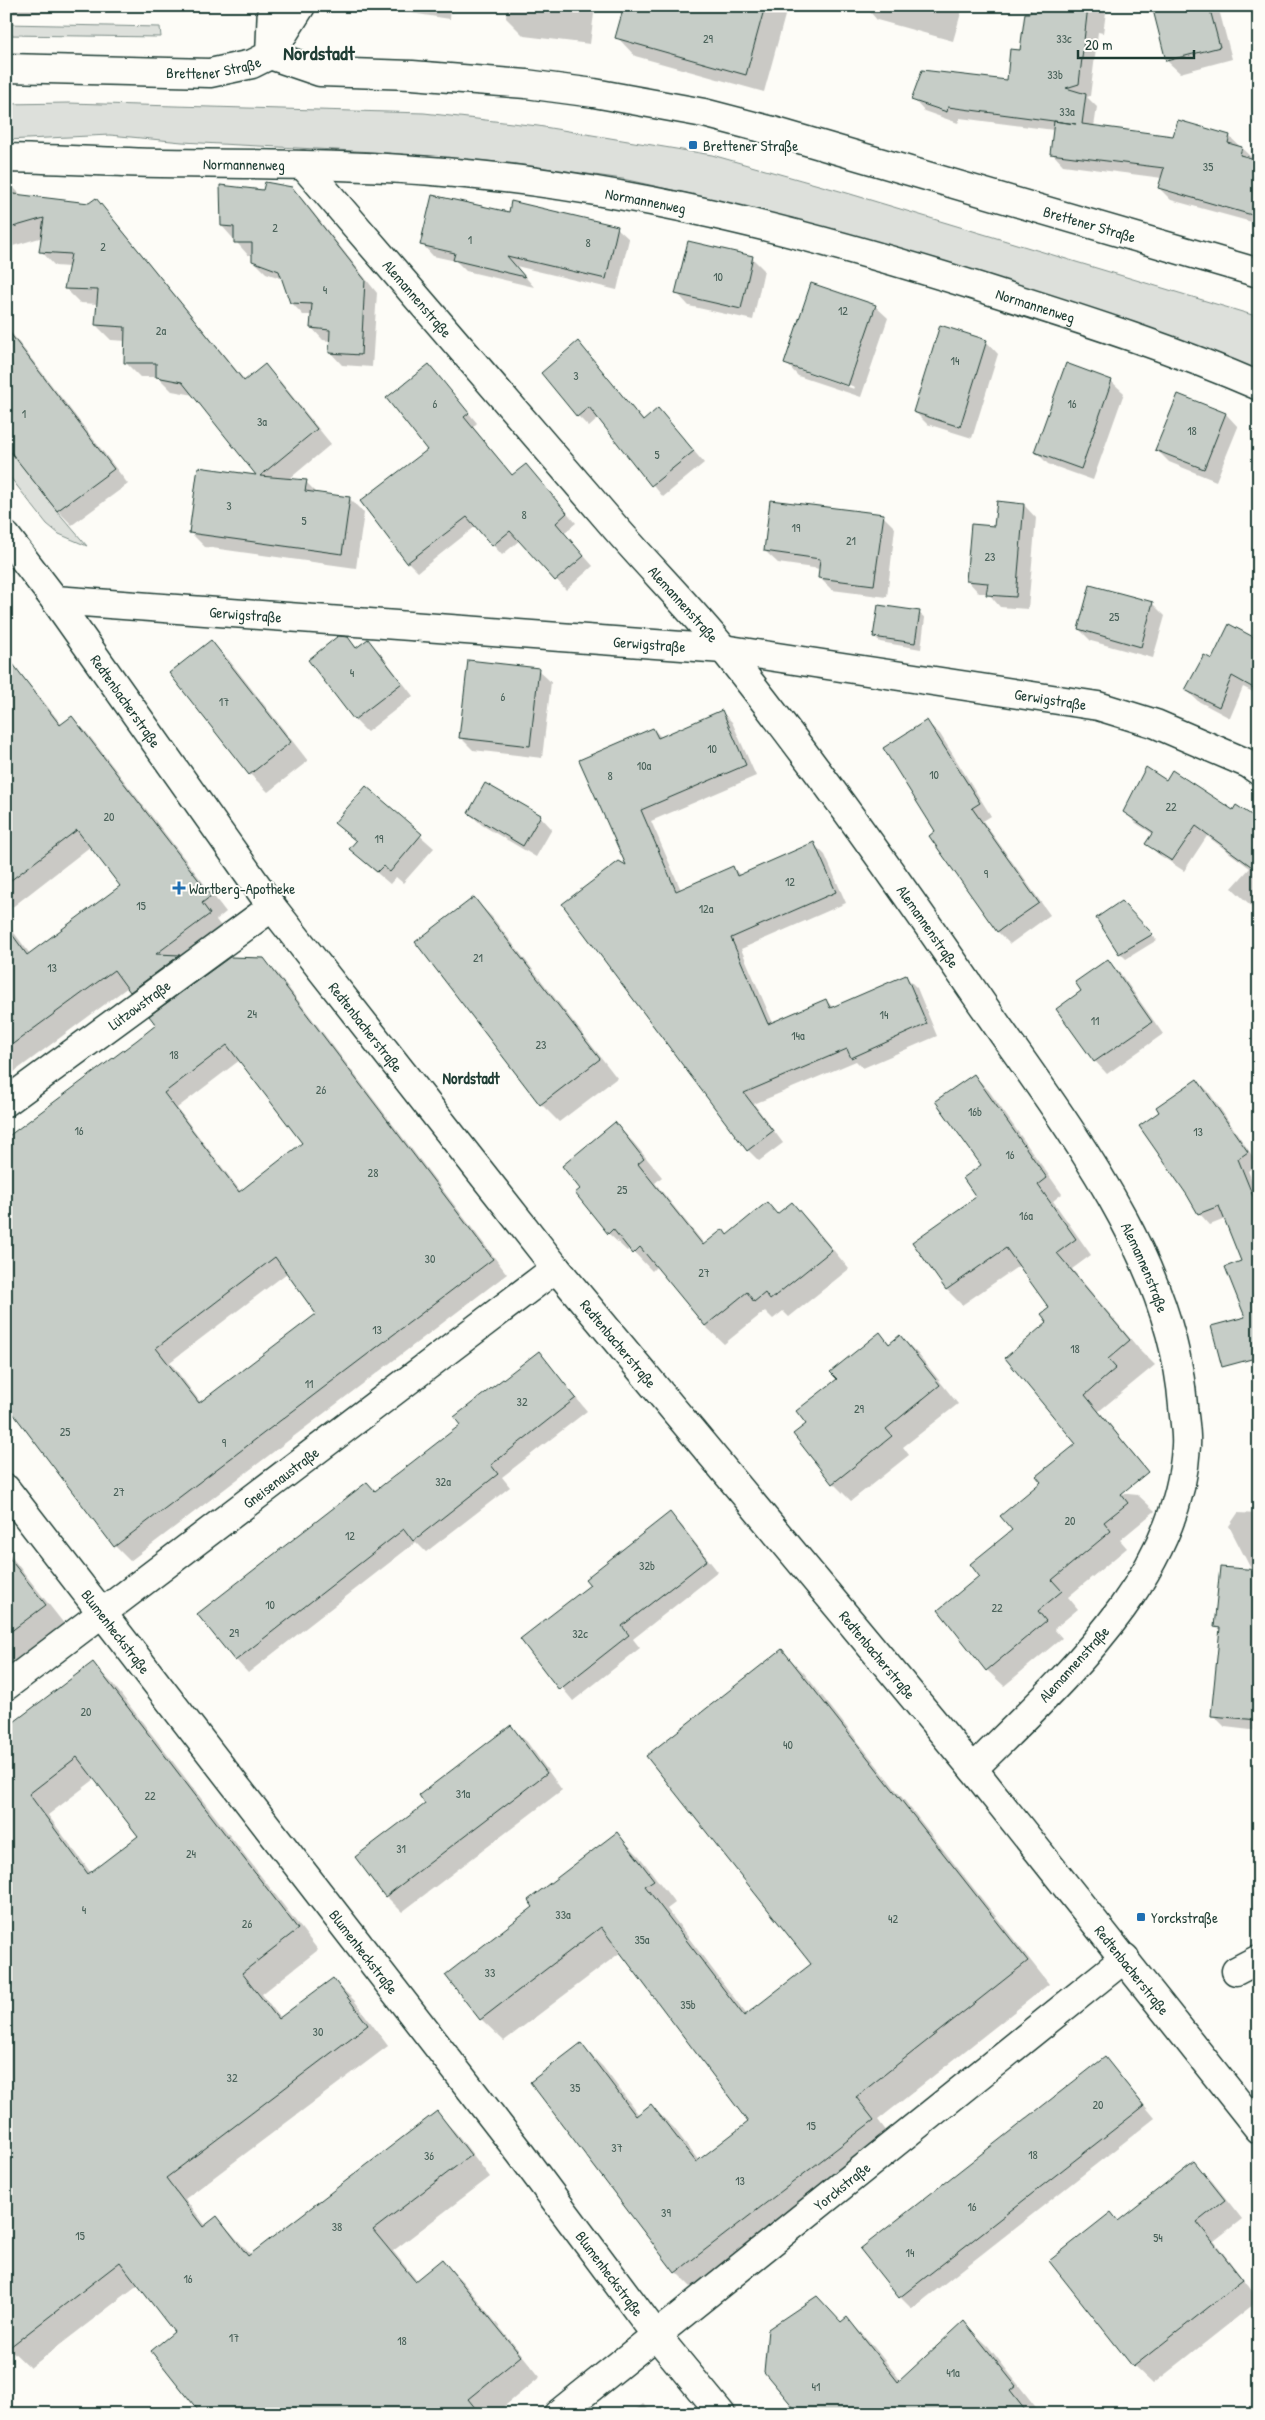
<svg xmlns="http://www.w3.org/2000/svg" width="1265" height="2420" font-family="'Patrick Hand',sans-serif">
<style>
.green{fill:#dde0db;stroke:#7e8e88}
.shadow{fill:#0003;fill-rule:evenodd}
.building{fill:#c6cdc7;stroke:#1f3d34;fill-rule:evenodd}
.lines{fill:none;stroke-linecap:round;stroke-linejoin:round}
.street-casing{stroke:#1f3d34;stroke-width:31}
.secondary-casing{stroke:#1f3d34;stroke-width:31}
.street{stroke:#fdfcf7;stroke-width:28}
.secondary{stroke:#fdfcf7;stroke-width:28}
.poi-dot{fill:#1f6fb2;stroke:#fdfcf7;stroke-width:2}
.labels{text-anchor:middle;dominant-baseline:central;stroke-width:4;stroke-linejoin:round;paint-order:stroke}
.number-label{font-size:12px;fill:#496159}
.street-label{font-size:15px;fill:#1f3d34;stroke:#fdfcf7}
.poi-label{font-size:15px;fill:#1f3d34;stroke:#fdfcf7;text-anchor:start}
.neighbourhood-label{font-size:16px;font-weight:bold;fill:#1f3d34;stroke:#fdfcf7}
.district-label{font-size:20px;font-weight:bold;fill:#1f3d34;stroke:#fdfcf7}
</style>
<rect width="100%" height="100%" fill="#fdfcf7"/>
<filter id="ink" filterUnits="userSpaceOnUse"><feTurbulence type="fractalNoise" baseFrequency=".02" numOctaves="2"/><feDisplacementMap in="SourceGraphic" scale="10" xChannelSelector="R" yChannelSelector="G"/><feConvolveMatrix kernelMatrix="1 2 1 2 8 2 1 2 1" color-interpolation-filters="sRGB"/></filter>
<g filter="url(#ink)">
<g class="green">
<polygon points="6,24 160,27 161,37 6,35"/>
<polygon points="68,103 424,113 538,126 712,155 847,193 1259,317 1259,374 960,267 841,232 717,200 623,179 509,163 374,152 182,142 110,135 6,140 6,104"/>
<polygon points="6,445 57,511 87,546 59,534 47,524 6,472"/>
</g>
<g class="shadow">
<polygon points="6,6 88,6 88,11 6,14"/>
<polygon points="387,6 451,6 450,19 391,10"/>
<polygon points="507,6 595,6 590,44 524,36 506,18"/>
<polygon points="626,6 781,6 786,12 764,92 635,56 617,37"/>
<polygon points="865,6 963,6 953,41 877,20"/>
<polygon points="1032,6 1107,6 1103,33 1098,32 1090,96 1087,97 1097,107 1094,127 1174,138 1229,136 1254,160 1259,162 1259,224 1171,200 1159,188 1162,178 1063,165 1052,153 1054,130 960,118 958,123 924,111 913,99 1008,82 1021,51"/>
<polygon points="1153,6 1218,6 1232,59 1180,73 1167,61"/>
<polygon points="6,186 12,186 22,196 89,205 96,200 110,215 246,382 265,366 280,381 331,444 288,480 306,482 318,494 349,498 364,513 356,568 205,547 190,532 259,477 194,395 172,391 158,377 140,377 125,362 126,341 111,340 96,325 98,304 80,303 65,288 69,267 55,266 41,251 43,237 6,248"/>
<polygon points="291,188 304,201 377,293 372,367 342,365 330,352 330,341 323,340 311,327 312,315 303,315 291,302 283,279 266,273 253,260 253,255 248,255 222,226 264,191"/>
<polygon points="510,214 617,228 629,239 617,290 516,266 534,287 466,271 456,261 433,256 422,244"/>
<polygon points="752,258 764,270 753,320 689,306 677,293"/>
<path d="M875,306L888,318L861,397L798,376L786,363ZM799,367L855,387L854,389L799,370Z"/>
<polygon points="6,326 128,484 72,525 58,511 6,443"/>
<polygon points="986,341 998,354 972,438 927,424 914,411"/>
<polygon points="578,343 644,421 658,409 704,463 663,497 599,418 589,427 578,416"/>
<polygon points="429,365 477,423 473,427 513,476 535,476 576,523 564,533 593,566 566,590 520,540 502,555 476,526 418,572 408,562 429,450"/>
<polygon points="1111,381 1124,393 1093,480 1048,464 1036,452"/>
<polygon points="1179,395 1226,414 1238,427 1216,481 1169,462 1157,450"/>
<polygon points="1024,505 1036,518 1028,609 1000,607 988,593 979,593 967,580 995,528"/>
<polygon points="883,516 895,528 887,597 832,590 819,577 820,569 778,563 765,551"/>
<polygon points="1152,603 1165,616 1153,658 1091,641 1079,629"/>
<polygon points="919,613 925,618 921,649 880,642 874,636"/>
<polygon points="347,638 358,649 368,641 380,653 413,696 367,732 355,720 309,660"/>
<polygon points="1259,641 1259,695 1243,687 1230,718 1198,701 1186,690 1212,661"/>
<polygon points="211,642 229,660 308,761 268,792 250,774"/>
<polygon points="538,670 551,682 542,758 473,750 461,738"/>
<polygon points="21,676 36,692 62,725 72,717 87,733 226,912 216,920 224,930 147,1006 128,987 6,1078 6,922 30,954 122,886 91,846 6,912 6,803"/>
<polygon points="721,711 732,722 756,776 651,821 681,890 733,868 741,876 814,844 825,855 846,903 741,949 773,1023 825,1000 834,1008 906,977 917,988 937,1036 863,1068 856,1061 754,1104 783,1143 759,1161 748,1150 629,868 653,729 661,737"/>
<polygon points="927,722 940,734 991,816 983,821 1050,915 1010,944 998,932 930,836 937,832"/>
<polygon points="366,788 434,848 403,883 396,877 390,884 363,861 351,849 357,842 336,823"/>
<polygon points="1125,812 1259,832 1259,913 1232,888 1250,868 1207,836 1184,871 1158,854 1147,843 1153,834 1136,823"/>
<polygon points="469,813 540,816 552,829 536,857 482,825"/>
<polygon points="474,899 492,917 617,1078 559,1122 541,1104 417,942"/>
<polygon points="1121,902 1157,940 1126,959 1120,953"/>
<path d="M263,959L278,974L507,1274L130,1561L115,1546L6,1402V1138ZM240,1060L304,1144L241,1192L177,1108ZM287,1273L318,1314L201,1403L170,1362Z"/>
<polygon points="1108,961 1120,973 1163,1034 1107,1074 1095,1061 1083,991"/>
<polygon points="974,1075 989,1091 1062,1194 1053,1201 1091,1255 1072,1269 1139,1349 1155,1365 1099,1411 1147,1470 1104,1473 1049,1322 1051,1308 1020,1265 962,1305 947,1290 913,1243 978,1197 982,1166"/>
<polygon points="1197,1080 1208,1091 1258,1164 1248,1171 1259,1196 1259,1306 1225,1219 1210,1225 1199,1213"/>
<polygon points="615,1124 633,1142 662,1177 655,1183 705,1245 728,1236 767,1204 778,1215 792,1204 810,1222 849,1269 789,1317 783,1311 773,1319 765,1311 724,1344 705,1326 657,1266 652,1271 630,1248 627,1251 608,1233 582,1189"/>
<polygon points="880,1334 890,1344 900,1336 918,1354 958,1404 903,1447 909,1455 851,1501 833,1483 808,1424 838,1379"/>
<polygon points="539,1353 587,1411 502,1477 510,1487 426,1552 416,1542 248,1673 236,1660 367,1483 376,1492 462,1425"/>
<polygon points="1039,1485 1138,1495 1155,1511 1120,1540 1127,1548 1068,1597 1078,1609 1054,1629 1062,1638 1004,1686 987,1670 981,1576 1013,1530"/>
<polygon points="1238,1513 1259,1514 1259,1731 1225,1727 1213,1715 1221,1631 1216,1626 1252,1571 1229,1526"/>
<polygon points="670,1514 682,1526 718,1572 633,1639 640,1648 573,1701 522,1639 592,1585"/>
<polygon points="6,1550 65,1625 6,1670"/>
<polygon points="782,1651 804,1673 1049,1984 878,2120 896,2144 699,2295 676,2272 581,2045 603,2067 639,2115 651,2106 674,2128 699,2161 750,2122 621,1952 504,2041 481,2019 535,1908 617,1834 639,1856 675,1903 667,1909 747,2015 812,1964"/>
<path d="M93,1664L113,1684L318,1950L262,1994L281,2019L333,1980L354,2000L388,2046L185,2199L206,2226L217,2217L251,2255L437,2113L457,2134L490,2177L393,2251L417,2281L442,2261L463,2282L540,2377L495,2414H203L176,2332L139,2284L30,2368L9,2348L6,1731ZM95,1779L139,1836L91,1873L48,1815Z"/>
<polygon points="511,1727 527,1742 562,1790 402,1912 386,1896 427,1804"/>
<polygon points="1105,2058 1155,2118 912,2309 900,2297"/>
<polygon points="1194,2163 1212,2181 1242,2219 1214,2241 1259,2300 1153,2384 1134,2366 1051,2261 1111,2214 1119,2222"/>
<polygon points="847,2319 870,2342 901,2381 964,2323 988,2346 1038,2410 1033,2414 800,2414 842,2323"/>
<polygon points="643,2404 653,2414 631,2414"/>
</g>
<g class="building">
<polygon points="624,6 765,6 746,75 615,38"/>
<polygon points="1031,6 1088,6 1079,84 1066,88 1086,94 1082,124 1173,136 1178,120 1230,135 1228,143 1242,147 1240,155 1259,160 1259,217 1158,188 1164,168 1050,154 1054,121 1076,124 948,107 947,112 911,100 922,70 1007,80 1010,49 1020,50 1025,13 1030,13"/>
<polygon points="1152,6 1209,6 1220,47 1166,61"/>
<polygon points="265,182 292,187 365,280 361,355 329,353 330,330 310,328 312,304 290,303 279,271 252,261 252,243 234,243 234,227 221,226 220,185 263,190"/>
<polygon points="6,193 89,203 96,198 244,381 265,364 317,429 260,476 307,480 305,491 350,497 342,554 189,533 198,467 256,475 182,382 156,377 156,363 124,363 125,327 95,325 98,290 64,289 71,254 39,252 44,218 6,229"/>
<polygon points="432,195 509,212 511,201 618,226 606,279 507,256 525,277 453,260 455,253 420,245"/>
<polygon points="688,241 753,256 741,309 675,294"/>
<polygon points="811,283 876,305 848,386 784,364"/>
<polygon points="940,325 987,340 960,427 913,412"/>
<polygon points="6,328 114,469 57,511 6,446"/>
<polygon points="578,341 643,421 658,408 694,451 651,486 589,407 577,417 541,373"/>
<polygon points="1066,363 1112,380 1081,469 1034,452"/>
<polygon points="429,364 469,413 464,417 512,475 526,464 567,513 556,523 584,556 555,581 510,531 492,546 467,517 407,563 360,501 427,450 386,398"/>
<polygon points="1178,394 1226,413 1204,469 1155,450"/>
<polygon points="770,500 884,514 874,585 818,578 820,559 764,551"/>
<polygon points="997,501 1024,504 1016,597 986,595 988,583 966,581 971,524 994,526"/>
<polygon points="1090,585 1153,602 1141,647 1078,629"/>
<polygon points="878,605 920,611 915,643 873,637"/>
<polygon points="1229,624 1259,640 1259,691 1232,676 1219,707 1185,690 1204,655 1212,659"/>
<polygon points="338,636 348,637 356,648 368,639 402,683 354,720 308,660"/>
<polygon points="211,640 291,742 249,775 169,673"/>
<polygon points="6,655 60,725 72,716 211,896 202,903 210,914 156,954 180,955 130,992 114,970 6,1049 6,926 27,955 120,886 77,830 6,884"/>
<polygon points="468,660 539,668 530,746 459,738"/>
<polygon points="722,710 746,765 641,810 676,891 733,866 737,876 814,842 836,892 731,938 768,1024 826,999 830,1008 906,975 927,1024 851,1058 847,1049 744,1093 773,1131 747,1151 562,904 619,861 626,865 579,760 653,728 658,738"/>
<polygon points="927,720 980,803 972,808 1039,903 997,932 929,836 935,831 883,748"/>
<polygon points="1146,767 1166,780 1172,770 1233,810 1236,805 1259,820 1259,872 1196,826 1172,861 1145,844 1153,832 1123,812"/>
<polygon points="485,783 541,815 523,846 468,813"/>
<polygon points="366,786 422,834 390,872 383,866 377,872 349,849 356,841 334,823"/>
<polygon points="474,897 600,1059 540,1105 415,942"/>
<polygon points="1121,901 1153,934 1119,954 1096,918"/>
<path d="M230,957L264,958L493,1259L114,1547L6,1404V1138L137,1040L156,1025L149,1016ZM227,1045L302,1143L239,1192L164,1093ZM275,1257L316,1314L199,1403L156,1348Z"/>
<polygon points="1108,959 1152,1022 1094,1062 1056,1009 1081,991 1075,982"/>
<polygon points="974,1074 1047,1178 1038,1185 1076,1239 1057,1253 1130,1340 1108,1359 1116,1368 1085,1395 1148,1472 1121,1494 1128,1503 1104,1522 1111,1531 1052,1580 1062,1591 1038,1611 1046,1621 986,1671 938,1610 979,1576 970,1564 1012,1530 1000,1516 1041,1482 1036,1476 1076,1444 1005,1358 1047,1322 1041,1314 1049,1308 1006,1248 946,1290 912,1242 976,1197 963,1178 981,1165 935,1101"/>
<polygon points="1197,1079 1248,1152 1238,1159 1259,1211 1259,1357 1222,1367 1211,1326 1245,1317 1225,1267 1241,1261 1219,1206 1198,1214 1187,1195 1139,1126 1159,1112 1156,1107"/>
<polygon points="615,1122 644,1159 638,1164 703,1245 723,1229 727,1235 767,1202 777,1214 792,1202 832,1250 770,1300 765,1293 754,1302 747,1292 705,1326 640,1247 633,1254 613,1229 608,1234 575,1193 580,1189 562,1166"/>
<polygon points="880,1332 889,1344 900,1335 940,1385 886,1429 892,1436 832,1484 793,1434 806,1424 796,1411 837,1379 830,1372"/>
<polygon points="539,1351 576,1398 491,1465 498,1474 413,1541 404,1529 235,1661 197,1614 367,1482 375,1491 460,1425 454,1417"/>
<polygon points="670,1512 707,1560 622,1626 629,1635 559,1690 520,1639 590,1585 585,1579"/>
<polygon points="6,1554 46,1605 6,1635"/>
<polygon points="1220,1567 1259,1570 1259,1720 1211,1716 1220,1628 1214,1627"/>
<polygon points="782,1649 1028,1961 856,2097 874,2120 675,2273 530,2082 581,2043 636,2116 651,2104 696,2162 748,2122 601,1927 480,2020 445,1975 533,1907 528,1900 617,1832 654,1880 645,1886 744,2016 811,1964 646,1756"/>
<path d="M93,1662L298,1929L242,1973L278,2019L333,1978L368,2025L166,2178L203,2227L217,2216L248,2256L437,2111L471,2155L373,2230L415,2281L442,2259L521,2356L468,2399L480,2414H201L151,2351L174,2332L120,2262L6,2350V1728ZM77,1757L138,1836L88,1874L29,1794Z"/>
<polygon points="511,1725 547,1773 385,1897 355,1857 425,1804 419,1795"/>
<polygon points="1105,2057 1144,2106 899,2298 860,2249"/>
<polygon points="1194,2161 1225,2200 1197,2222 1243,2280 1133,2367 1049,2261 1111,2212 1118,2221"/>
<polygon points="817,2296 841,2322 847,2317 898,2382 964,2321 1016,2386 1010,2391 1028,2414 799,2414 764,2372 768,2329"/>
</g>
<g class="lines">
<g class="street-casing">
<g id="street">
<path id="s1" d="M6,158C58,159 109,162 161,163C266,164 372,164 477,175C657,193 832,240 1004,295C1090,322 1176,350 1259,386"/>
<path id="s2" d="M303,165C404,282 505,400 607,518C645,563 688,605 725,651C814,762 896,878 976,995C1060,1117 1172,1254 1183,1406C1184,1419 1187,1433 1186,1446C1179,1579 1061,1681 973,1769"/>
<path id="s3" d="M6,536L55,600L272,907L556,1268L973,1769L1259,2129"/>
<path id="s4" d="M55,600L723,649L1098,706L1156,724L1249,764L1259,771"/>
<path id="s5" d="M6,1102L272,907"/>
<path id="s6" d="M6,1489L520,2153L656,2335L721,2414"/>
<path id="s7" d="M6,1686L556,1268"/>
<polyline points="1236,1971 1259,1959"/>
<path id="s8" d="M558,2414L1125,1958"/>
</g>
</g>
<g class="secondary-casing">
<g id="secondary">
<polyline points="270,55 301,6"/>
<polyline points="270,55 272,6"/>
<path id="s9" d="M6,68L210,73L252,64L270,55L320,72L412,75L526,84L594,93L704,113L769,130L1259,273"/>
</g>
</g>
<use href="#street" class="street"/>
<use href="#secondary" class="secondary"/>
</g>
</g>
<g class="poi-dot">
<rect x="688" y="140" width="10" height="10" rx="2.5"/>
<path d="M176.5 880.5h5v5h5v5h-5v5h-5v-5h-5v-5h5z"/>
<rect x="1136" y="1912" width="10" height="10" rx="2.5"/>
</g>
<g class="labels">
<g class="number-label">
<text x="708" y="38">29</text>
<text x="1064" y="38">33c</text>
<text x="1055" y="74">33b</text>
<text x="1067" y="111">33a</text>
<text x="1208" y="166">35</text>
<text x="275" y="227">2</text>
<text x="470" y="239">1</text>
<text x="588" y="242">8</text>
<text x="103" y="246">2</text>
<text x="718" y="276">10</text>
<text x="325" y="289">4</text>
<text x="843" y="310">12</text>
<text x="161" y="330">2a</text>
<text x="955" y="360">14</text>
<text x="576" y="375">3</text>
<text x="435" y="403">6</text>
<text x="1072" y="403">16</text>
<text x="24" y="413">1</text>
<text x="262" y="421">3a</text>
<text x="1192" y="430">18</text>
<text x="657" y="454">5</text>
<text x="229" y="505">3</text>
<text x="524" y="514">8</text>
<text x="304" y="520">5</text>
<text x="796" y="527">19</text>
<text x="851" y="540">21</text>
<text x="990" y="556">23</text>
<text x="1114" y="616">25</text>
<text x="352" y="672">4</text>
<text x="503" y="696">6</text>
<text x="224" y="701">17</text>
<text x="712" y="748">10</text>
<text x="644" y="765">10a</text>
<text x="934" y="774">10</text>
<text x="610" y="775">8</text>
<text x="1171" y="806">22</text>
<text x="109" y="816">20</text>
<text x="379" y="838">19</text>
<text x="986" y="873">9</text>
<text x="790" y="881">12</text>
<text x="141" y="905">15</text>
<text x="706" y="908">12a</text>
<text x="478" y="957">21</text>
<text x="52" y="967">13</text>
<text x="252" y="1013">24</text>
<text x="884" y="1014">14</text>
<text x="1095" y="1020">11</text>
<text x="798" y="1035">14a</text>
<text x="541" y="1044">23</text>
<text x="174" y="1054">18</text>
<text x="321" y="1089">26</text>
<text x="975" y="1111">16b</text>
<text x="79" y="1130">16</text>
<text x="1198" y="1131">13</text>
<text x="1010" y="1154">16</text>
<text x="373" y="1172">28</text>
<text x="622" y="1189">25</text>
<text x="1026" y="1215">16a</text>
<text x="430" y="1258">30</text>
<text x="704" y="1272">27</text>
<text x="377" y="1329">13</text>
<text x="1075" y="1348">18</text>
<text x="309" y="1383">11</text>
<text x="522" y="1401">32</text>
<text x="859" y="1408">29</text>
<text x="65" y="1431">25</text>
<text x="224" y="1442">9</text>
<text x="443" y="1481">32a</text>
<text x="119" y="1491">27</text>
<text x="1070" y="1520">20</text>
<text x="350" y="1535">12</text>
<text x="647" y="1565">32b</text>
<text x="270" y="1604">10</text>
<text x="997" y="1607">22</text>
<text x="234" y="1632">29</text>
<text x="580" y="1633">32c</text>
<text x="86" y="1711">20</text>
<text x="788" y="1744">40</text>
<text x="463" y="1793">31a</text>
<text x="150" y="1795">22</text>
<text x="401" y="1848">31</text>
<text x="191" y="1853">24</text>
<text x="84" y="1909">4</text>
<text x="563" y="1914">33a</text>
<text x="893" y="1918">42</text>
<text x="247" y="1923">26</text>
<text x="642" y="1939">35a</text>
<text x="490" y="1972">33</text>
<text x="688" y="2004">35b</text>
<text x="318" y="2031">30</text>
<text x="232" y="2077">32</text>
<text x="575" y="2087">35</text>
<text x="1098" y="2104">20</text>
<text x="811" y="2125">15</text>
<text x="617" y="2147">37</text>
<text x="1033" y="2154">18</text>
<text x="429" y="2155">36</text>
<text x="740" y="2180">13</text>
<text x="972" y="2206">16</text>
<text x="666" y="2212">39</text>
<text x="337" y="2226">38</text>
<text x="80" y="2235">15</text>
<text x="1158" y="2237">54</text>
<text x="910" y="2252">14</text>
<text x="188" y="2278">16</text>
<text x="234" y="2337">17</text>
<text x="402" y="2340">18</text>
<text x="953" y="2372">41a</text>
<text x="816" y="2386">41</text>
</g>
<g class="street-label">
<text stroke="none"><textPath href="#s9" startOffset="208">Brettener Straße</textPath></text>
<text stroke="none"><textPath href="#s1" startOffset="238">Normannenweg</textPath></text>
<text stroke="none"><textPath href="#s1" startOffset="642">Normannenweg</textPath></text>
<text stroke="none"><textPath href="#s9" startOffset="1108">Brettener Straße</textPath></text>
<text stroke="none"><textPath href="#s2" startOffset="176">Alemannenstraße</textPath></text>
<text stroke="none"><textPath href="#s1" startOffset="1046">Normannenweg</textPath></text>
<text stroke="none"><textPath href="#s2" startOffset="581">Alemannenstraße</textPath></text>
<text stroke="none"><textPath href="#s4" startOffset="191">Gerwigstraße</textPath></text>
<text stroke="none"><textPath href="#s4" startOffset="596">Gerwigstraße</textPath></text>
<text stroke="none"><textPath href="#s4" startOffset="1001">Gerwigstraße</textPath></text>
<text stroke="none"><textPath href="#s3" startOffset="204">Redtenbacherstraße</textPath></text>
<text stroke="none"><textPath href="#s2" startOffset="986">Alemannenstraße</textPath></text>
<text stroke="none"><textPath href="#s5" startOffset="165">Lützowstraße</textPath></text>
<text stroke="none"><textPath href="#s3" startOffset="609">Redtenbacherstraße</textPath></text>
<text stroke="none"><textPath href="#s2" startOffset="1391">Alemannenstraße</textPath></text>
<text stroke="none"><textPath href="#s3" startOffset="1014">Redtenbacherstraße</textPath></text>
<text stroke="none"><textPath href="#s7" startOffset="345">Gneisenaustraße</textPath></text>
<text stroke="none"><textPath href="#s6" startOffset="180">Blumenheckstraße</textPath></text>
<text stroke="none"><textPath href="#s3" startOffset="1419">Redtenbacherstraße</textPath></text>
<text transform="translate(1074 1664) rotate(-48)">Alemannenstraße</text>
<text stroke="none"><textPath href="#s6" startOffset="585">Blumenheckstraße</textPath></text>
<text stroke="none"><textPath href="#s3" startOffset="1824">Redtenbacherstraße</textPath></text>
<text stroke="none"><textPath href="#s8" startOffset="364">Yorckstraße</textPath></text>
<text stroke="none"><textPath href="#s6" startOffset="990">Blumenheckstraße</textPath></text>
</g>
<g class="poi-label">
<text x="703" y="145">Brettener Straße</text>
<text x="189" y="888">Wartberg-Apotheke</text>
<text x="1151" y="1917">Yorckstraße</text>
</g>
<g class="neighbourhood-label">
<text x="471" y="1078">Nordstadt</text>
</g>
<g class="district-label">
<text x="319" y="52">Nordstadt</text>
</g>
</g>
<rect width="1265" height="2420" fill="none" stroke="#fdfcf7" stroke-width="25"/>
<rect x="12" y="12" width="1240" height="2395" fill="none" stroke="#1f3d34" stroke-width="2" filter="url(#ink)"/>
<path d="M1078 50v8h116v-8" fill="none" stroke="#1f3d34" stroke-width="2.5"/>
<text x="1085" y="50" font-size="15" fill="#1f3d34" stroke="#fdfcf7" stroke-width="4" paint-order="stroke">20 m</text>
</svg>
